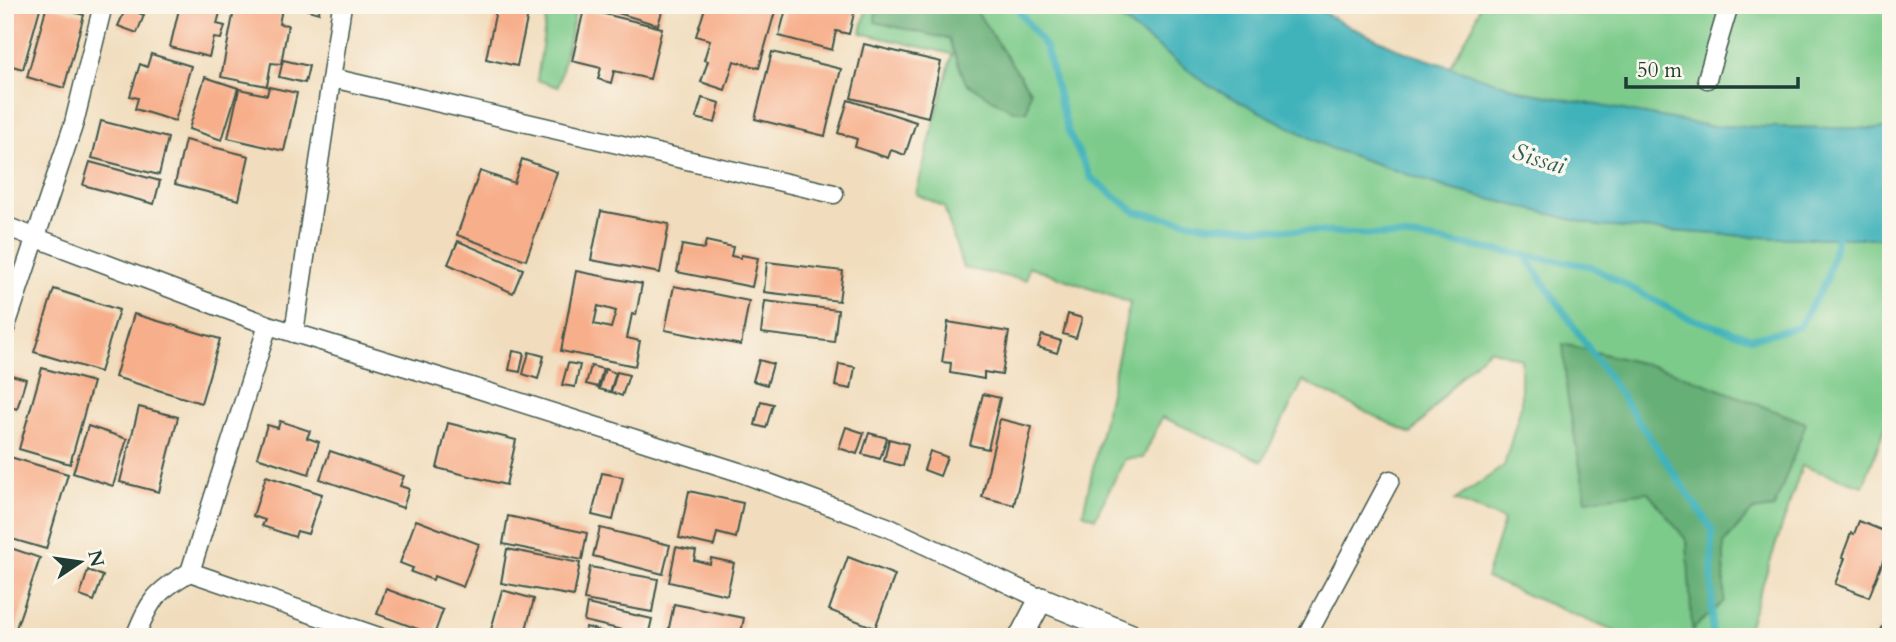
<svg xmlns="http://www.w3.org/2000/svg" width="1896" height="642" font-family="Cardo,serif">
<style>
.green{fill:#7dcb8b;stroke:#4e8460;stroke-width:2;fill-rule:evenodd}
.forest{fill:#66af77;stroke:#427656;stroke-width:2}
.water{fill:#41b2ba;stroke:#307877;stroke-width:2}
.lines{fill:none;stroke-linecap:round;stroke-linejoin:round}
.stream{stroke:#41b2ba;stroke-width:7}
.building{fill:#f7af8b;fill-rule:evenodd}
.minor-casing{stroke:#3e5549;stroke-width:21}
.tertiary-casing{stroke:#3e5549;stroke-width:26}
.minor{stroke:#fff;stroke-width:18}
.tertiary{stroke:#fff;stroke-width:23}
.labels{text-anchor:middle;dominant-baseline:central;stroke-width:7;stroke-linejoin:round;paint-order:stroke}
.water-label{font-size:24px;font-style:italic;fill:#29605c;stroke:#fbf7ec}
</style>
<rect width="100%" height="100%" fill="#fbf7ec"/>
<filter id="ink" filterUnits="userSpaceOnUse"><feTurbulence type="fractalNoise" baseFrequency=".0143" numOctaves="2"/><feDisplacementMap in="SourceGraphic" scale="14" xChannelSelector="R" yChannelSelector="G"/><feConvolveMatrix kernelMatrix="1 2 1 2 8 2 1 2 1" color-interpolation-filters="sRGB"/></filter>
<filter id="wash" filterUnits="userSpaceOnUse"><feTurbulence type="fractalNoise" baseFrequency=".00686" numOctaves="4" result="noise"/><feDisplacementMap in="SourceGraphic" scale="28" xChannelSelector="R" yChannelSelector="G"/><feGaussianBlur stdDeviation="1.57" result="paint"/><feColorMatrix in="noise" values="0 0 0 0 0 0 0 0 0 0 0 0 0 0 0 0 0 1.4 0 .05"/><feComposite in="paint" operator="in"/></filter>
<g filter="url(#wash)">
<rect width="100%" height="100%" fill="#f1ddbd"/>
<g class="green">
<polygon points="548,5 577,5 558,87 537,80"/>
<path d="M867,5H877L875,22L949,39L966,83L1030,91L972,5H1102L1208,85L1330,148L1450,189L1598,226L1775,238H1891V412L1863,486L1802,466L1745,637H1628L1486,578L1504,520L1455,500L1504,466L1521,406V359L1489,349L1461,376L1411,434L1303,381L1262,461L1162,417L1143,458L1125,459L1095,518L1083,513L1130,303L1029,266L1026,280L963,268L944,207L916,194L952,54L861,33ZM1563,344L1672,371L1806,423L1752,511L1724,543V601L1693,629L1687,541L1648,492Z"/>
<polygon points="1480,5 1891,5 1891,129 1709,126 1526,92 1450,67 1474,24"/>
</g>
<g class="forest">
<polygon points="877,5 972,5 1030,91 1027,111 1013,111 966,83 949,39 875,22"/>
<polygon points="1563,344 1672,371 1806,423 1774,508 1752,511 1724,543 1724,601 1692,630 1687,541 1648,492 1586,500 1567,394"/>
</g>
<polygon class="water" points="1102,5 1311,5 1342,23 1405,52 1526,92 1709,126 1891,129 1891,238 1775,238 1598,226 1450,189 1330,148 1208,85"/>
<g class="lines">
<g class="stream">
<polyline points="1015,5 1046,48 1068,131 1091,178 1136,212 1207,225 1415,237 1590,266 1686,317 1752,338 1799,327 1827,279 1839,230"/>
<polyline points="1525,255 1712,529 1712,637"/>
</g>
</g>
<g id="blocks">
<g class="building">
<polygon points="5,5 41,5 23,69 5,64"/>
<polygon points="47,5 84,15 64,88 27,77"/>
<polygon points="180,5 222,5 217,24 225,26 221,39 214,38 209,57 170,47"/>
<polygon points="235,5 260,5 282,9 279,24 288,25 281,64 271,63 267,86 221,77"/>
<polygon points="290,5 320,5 319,13"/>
<polygon points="479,5 530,5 517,66 486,59 496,10"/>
<polygon points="591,5 664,5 658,25"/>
<polygon points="706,5 766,5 776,8 759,68 734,61 725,90 701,82 708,61 704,60 710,40 696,36"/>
<polygon points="787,5 856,5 849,34 836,31 832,50 779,36"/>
<polygon points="126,8 144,15 137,33 118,26"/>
<polygon points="584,9 662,28 650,79 614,71 611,83 598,79 601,68 572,61"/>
<polygon points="864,44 941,62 928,117 851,98"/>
<polygon points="772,52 841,69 825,136 755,119"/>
<polygon points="151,54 191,66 175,121 135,109 138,98 130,96 140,64 147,67"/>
<polygon points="283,60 309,66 305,83 279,77"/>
<polygon points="205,77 238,88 222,140 189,129"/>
<polygon points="269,87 297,93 284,151 228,138 239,89 267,95"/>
<polygon points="702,98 720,103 715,123 696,118"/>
<polygon points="848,100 916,122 905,155 891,150 888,158 855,147 857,139 838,133"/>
<polygon points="101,121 168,138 159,175 92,158"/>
<polygon points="185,140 249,156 239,200 175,184"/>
<polygon points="522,159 557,172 526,260 457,235 480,171 514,183"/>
<polygon points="90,162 160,181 154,204 83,185"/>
<polygon points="601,211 669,224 660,273 591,260"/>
<polygon points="458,241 523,269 513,293 448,264"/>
<polygon points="706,241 733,247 731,256 741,258 741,255 758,258 752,287 677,272 682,245 704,249"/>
<polygon points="767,262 843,271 839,301 764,292"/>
<path d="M576,271L642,284L636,315L632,314L627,338L640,341L635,366L561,351ZM598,306L616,311L611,328L594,324Z"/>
<polygon points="674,286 749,301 741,345 665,330"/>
<polygon points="54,289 119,310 100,372 34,352"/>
<polygon points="765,301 838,310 834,342 761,333"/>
<polygon points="134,314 220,339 201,403 115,377"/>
<polygon points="1068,314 1082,318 1076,338 1063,334"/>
<polygon points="948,322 1009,332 1002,375 984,372 984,379 950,373 951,363 942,362"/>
<polygon points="1042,335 1061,341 1057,353 1038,347"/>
<polygon points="513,351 524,353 520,372 509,370"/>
<polygon points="529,352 544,356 538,379 523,374"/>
<polygon points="759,360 773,364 767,385 753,381"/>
<polygon points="568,363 580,365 575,387 562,385"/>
<polygon points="839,364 855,367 851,389 835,386"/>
<polygon points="591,366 603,369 598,387 586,384"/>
<polygon points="42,368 93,382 70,464 19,449"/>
<polygon points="605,369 616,373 610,392 599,389"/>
<polygon points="617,372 629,375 622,396 611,392"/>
<polygon points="11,375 26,379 17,409 5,405 5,393"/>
<polygon points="983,394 1000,398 988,449 970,445"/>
<polygon points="761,401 773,404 766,428 755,425"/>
<polygon points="139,407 178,417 159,492 120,482"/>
<polygon points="1000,419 1032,427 1014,505 982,497"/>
<polygon points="280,421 310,431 307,438 319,442 309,474 257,457 267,425 278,428"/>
<polygon points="448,423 516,440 506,485 437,468"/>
<polygon points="88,426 127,439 113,486 73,473"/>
<polygon points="846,427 864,433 857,454 839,448"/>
<polygon points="869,433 887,438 880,459 862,454"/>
<polygon points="889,439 908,444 903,466 884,461"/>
<polygon points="330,451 404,476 400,486 409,489 403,508 320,479"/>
<polygon points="930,451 947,457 940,476 924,470"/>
<polygon points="10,457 68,474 46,549 5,537 5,467"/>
<polygon points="602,473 623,477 613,520 592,515"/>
<polygon points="266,476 322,494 308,534 297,531 295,537 262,526 265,520 253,516"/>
<polygon points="689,491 743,503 736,538 717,533 714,546 679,538"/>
<polygon points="508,516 587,533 582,560 503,544"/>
<polygon points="416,520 479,544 463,587 434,576 433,580 411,572 413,568 400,563"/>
<polygon points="1859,521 1891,534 1891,540 1869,597 1835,584 1845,558 1842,557 1851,533 1854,534"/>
<polygon points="600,528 670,545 663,574 593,556"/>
<polygon points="5,546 40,558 14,634 5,631"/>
<polygon points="676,547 696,551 694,560 710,564 711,558 734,563 727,595 669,582"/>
<polygon points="507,549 580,563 574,596 501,583"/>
<polygon points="848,557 895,575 875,628 829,610"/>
<polygon points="590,567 658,579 652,612 584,600"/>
<polygon points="88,570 103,576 94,601 80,596"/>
<polygon points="386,589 443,610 434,635 377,614"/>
<polygon points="502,590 534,599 524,637 489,637"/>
<polygon points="587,604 652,619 648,636 584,621"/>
<polygon points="674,604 744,618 740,637 667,637"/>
<polygon points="1891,608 1891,637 1878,637"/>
<polygon points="586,627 618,636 618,637 567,637 568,632 584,635"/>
</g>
</g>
</g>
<g filter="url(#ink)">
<use href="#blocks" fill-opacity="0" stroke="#3e5549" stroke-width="2"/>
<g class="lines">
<g class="minor-casing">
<g id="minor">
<polyline points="332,78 834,194"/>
<polyline points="1707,79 1729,5"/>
<polyline points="5,226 268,325 475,388 739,472 887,527 1041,599"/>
<polyline points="268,325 190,572 379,637"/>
<polyline points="5,329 74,123 103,5"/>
<polyline points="294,333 342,5"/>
<path d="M135,637C150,600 155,592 190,572"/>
<polyline points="1306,637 1390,480"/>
</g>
</g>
<g class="tertiary-casing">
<polyline id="tertiary" points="1021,637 1041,599 1134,637"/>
</g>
<use href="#minor" class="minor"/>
<use href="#tertiary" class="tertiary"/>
</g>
</g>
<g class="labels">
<g class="water-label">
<text transform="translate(1539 159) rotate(17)">Sissai</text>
</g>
</g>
<rect width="1896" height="642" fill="none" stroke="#fbf7ec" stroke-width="28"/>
<g transform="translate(80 562) rotate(77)" stroke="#fbf7ec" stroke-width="5" paint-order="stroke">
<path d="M0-5L12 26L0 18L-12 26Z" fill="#1f3d34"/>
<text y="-10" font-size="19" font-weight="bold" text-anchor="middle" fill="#1f3d34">N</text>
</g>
<path d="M1626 77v10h172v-10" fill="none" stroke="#1f3d34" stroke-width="3.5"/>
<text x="1637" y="77" font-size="21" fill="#1f3d34" stroke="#fbf7ec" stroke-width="5" paint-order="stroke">50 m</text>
</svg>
